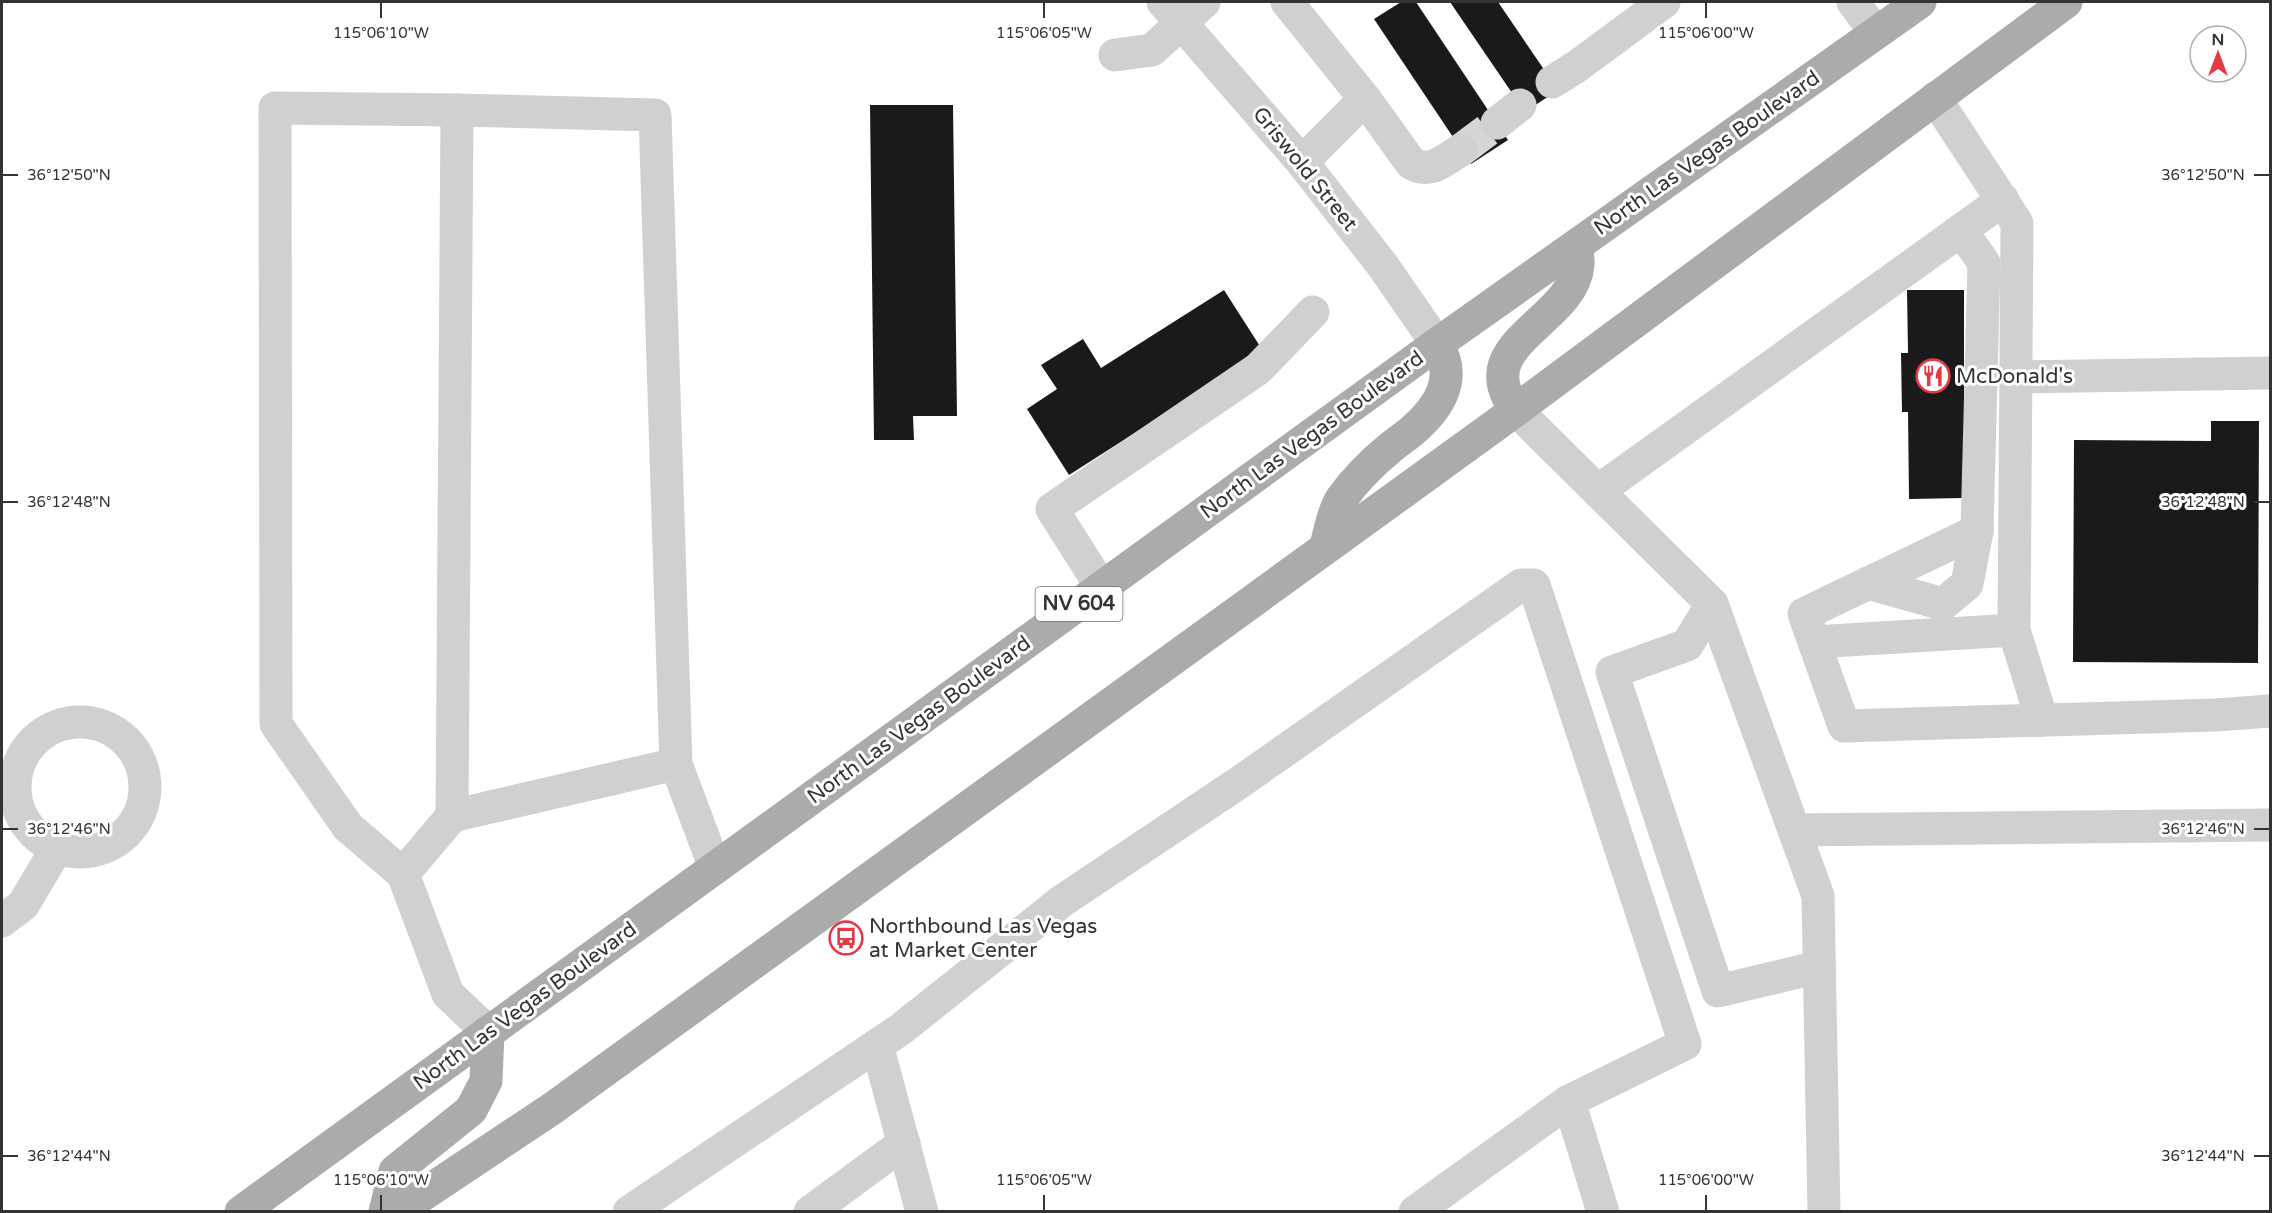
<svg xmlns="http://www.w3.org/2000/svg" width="2272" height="1213" font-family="'Varela Round',sans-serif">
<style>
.building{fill:#1a1a1a}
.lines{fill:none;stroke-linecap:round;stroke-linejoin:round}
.minor-tunnel{stroke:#d6d6d6;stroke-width:33;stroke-dasharray:33 16;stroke-linecap:butt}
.minor{stroke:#d0d0d0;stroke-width:33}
.major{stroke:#ababab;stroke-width:33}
.ticks{fill:none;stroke:#333;stroke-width:2}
.labels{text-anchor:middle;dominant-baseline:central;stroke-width:6;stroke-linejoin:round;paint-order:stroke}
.shield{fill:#fff;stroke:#707070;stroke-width:1.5}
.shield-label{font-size:20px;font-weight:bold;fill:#333}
.street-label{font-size:21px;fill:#333;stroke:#fff}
.poi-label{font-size:21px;fill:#333;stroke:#fff;text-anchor:start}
.ticks-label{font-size:15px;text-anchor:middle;fill:#333;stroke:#fff;stroke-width:6;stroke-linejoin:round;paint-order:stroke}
</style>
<rect width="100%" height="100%" fill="#fff"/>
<g class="building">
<polygon points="1401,2 1416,2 1508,140 1471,164 1374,19"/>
<polygon points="1450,2 1498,2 1558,90 1525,112"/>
<polygon points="870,105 953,105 957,416 913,416 914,440 874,440"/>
<polygon points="1224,290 1263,351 1069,475 1027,409 1057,389 1041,365 1083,339 1101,368"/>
<polygon points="1907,290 1964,290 1964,498 1909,499 1908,412 1902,412 1901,353 1908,353"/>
<polygon points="2211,421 2259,421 2258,663 2073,662 2074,440 2211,441"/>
</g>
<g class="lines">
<polyline class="minor-tunnel" points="1461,150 1497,123"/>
<g class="minor">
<polyline points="1163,2 1302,162 1383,266 1437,344"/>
<path d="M1287,2L1365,99L1411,163C1430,175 1444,160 1461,150"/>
<polyline points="1853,2 1876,33"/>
<polyline points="1115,55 1152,50 1204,2"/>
<polyline points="1552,82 1576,67 1664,2"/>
<polyline points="1935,98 2017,223 2014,630"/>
<polyline points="1497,123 1520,105"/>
<polyline points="1302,162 1365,99"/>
<polyline points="1961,230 1984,263 1977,531 1804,614 1844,726 2215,715 2270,711"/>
<polyline points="2016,377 2270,373"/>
<polyline points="1516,410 1712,604 1818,896 1824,1212"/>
<polyline points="1598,491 2003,200"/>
<polyline points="1868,583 1943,604 1967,584 1977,531"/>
<polyline points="1102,588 1052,509 1258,369 1313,312"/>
<polyline points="1712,604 1687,645 1612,672 1718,991 1819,967"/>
<polyline points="1814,642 2014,630 2042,720"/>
<circle cx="80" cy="787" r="65"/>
<polyline points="676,764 452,816 457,110 655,115 676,764 715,868"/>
<polyline points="452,816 403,874 448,994 488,1032"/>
<polyline points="1794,830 2270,825"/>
<polyline points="403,874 348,827 276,724 275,108 457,110"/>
<polyline points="2,921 23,905 57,848"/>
<polyline points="877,1045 922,1212"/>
<polyline points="1569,1101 1603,1212"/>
<polyline points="629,1212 901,1029 1062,901 1240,782 1521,585 1534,585 1685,1044 1569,1101 1415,1212"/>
<polyline points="810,1212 904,1143"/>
</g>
<g class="major">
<path d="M1516,410C1466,343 1573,323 1578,265C1579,259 1576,252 1576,246"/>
<path d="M1326,546C1330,531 1333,512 1342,498C1355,480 1373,462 1390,448C1397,442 1405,437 1412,431C1440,407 1458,378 1437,344"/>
<polyline points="241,1212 1437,344 1920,2"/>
<polyline points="385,1212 395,1171 471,1110 486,1081 488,1032"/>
<polyline points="397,1212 553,1108 1497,424 2066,2"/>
</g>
</g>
<path class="ticks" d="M381,3V18M1044,3V18M1706,3V18M3,175H18M2254,175H2269M3,502H18M2254,502H2269M3,829H18M2254,829H2269M3,1156H18M2254,1156H2269M381,1195V1210M1044,1195V1210M1706,1195V1210"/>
<defs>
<g id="restaurant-ring" transform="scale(1.725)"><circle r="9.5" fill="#fff" stroke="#e63946" stroke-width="1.5"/><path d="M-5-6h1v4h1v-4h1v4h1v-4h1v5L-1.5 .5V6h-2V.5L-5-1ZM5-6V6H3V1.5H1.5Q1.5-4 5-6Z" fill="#e63946"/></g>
<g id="bus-ring" transform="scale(1.725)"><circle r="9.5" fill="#fff" stroke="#e63946" stroke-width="1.5"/><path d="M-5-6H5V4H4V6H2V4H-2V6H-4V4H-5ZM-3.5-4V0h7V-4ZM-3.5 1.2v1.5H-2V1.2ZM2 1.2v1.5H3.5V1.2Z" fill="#e63946"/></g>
</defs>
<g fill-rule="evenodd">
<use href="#restaurant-ring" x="1933" y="376"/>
<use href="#bus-ring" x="846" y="938"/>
</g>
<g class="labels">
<rect class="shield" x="1035.5" y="587" width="87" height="34" rx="4.5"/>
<g class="shield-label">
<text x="1079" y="604">NV 604</text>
</g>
<g class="street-label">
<text transform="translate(1707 153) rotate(-35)">North Las Vegas Boulevard</text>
<text transform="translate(1305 169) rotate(51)">Griswold Street</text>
<text transform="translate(1312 435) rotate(-36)">North Las Vegas Boulevard</text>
<text transform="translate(919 720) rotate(-36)">North Las Vegas Boulevard</text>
<text transform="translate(525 1006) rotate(-36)">North Las Vegas Boulevard</text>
</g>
<g class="poi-label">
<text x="1956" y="376">McDonald's</text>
<text x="869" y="926">Northbound Las Vegas<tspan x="869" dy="24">at Market Center</tspan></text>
</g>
</g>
<g class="ticks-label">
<text x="381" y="38">115°06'10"W</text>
<text x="1044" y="38">115°06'05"W</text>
<text x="1706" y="38">115°06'00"W</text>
<text x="69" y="180">36°12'50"N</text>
<text x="2203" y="180">36°12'50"N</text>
<text x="69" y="507">36°12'48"N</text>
<text x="2203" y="507">36°12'48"N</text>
<text x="69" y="834">36°12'46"N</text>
<text x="2203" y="834">36°12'46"N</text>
<text x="69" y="1161">36°12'44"N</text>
<text x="2203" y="1161">36°12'44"N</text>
<text x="381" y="1185">115°06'10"W</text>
<text x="1044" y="1185">115°06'05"W</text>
<text x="1706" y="1185">115°06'00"W</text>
</g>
<rect width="2272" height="1213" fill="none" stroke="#333333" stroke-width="6"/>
<g transform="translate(2218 54)"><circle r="28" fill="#ffffff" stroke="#adadad" stroke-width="1.5"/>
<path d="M0-4.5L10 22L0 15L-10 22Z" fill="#e63946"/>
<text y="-9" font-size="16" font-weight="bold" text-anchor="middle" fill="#333333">N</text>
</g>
</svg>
